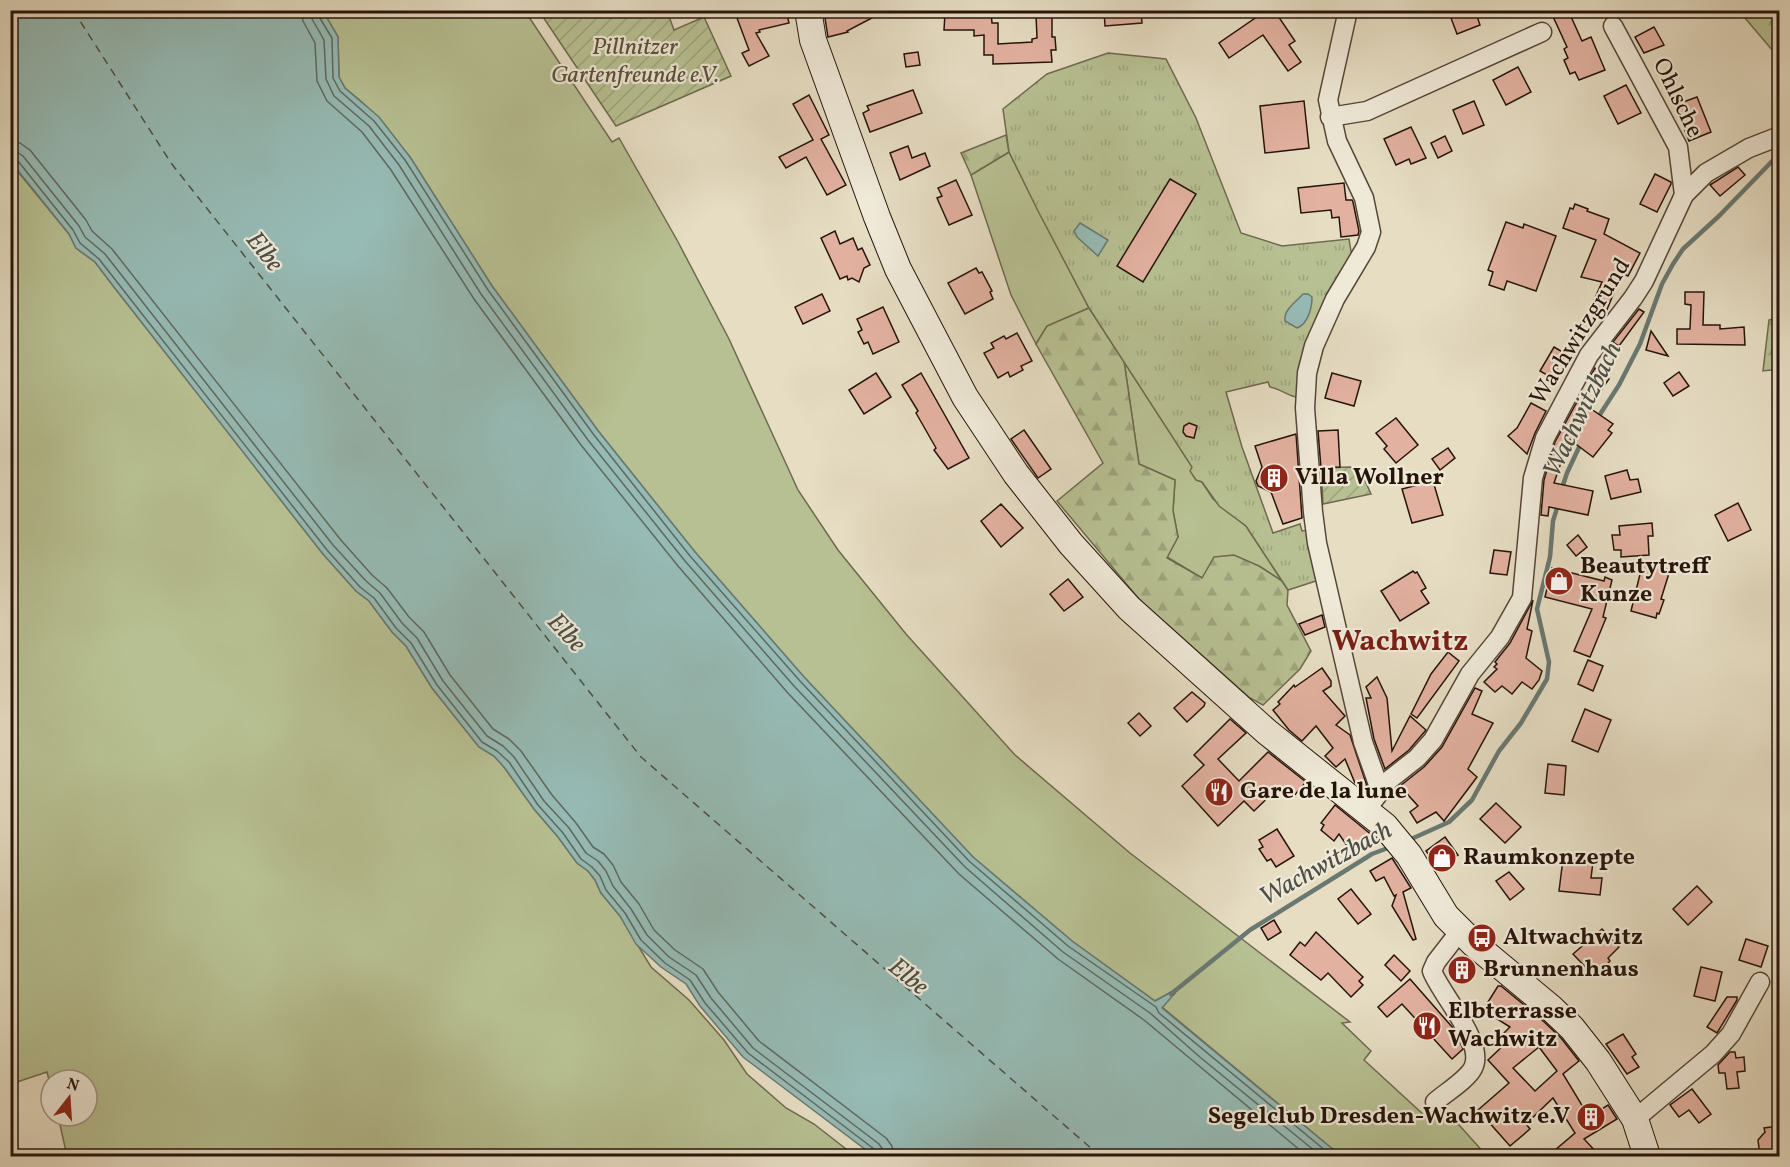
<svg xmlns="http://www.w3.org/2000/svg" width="1790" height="1167" font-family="Vollkorn,serif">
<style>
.grass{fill:#b7c092;stroke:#6e6a4e;stroke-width:1.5}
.forest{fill:url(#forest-firs);stroke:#6e6a4e;stroke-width:1.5}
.park{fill:url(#park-tufts);stroke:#6e6a4e;stroke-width:1.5}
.garden{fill:url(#garden-furrows);stroke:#6e6a4e;stroke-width:1.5}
.water{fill:#96bbb5;stroke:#697871;stroke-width:1.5}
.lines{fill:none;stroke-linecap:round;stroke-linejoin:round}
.shore{stroke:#5e6860;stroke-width:1.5}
.stream{stroke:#697871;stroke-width:4.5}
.ferry{stroke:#4d4e46;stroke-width:1.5;stroke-dasharray:8 6;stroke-linecap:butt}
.building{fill:#e2b1a0;stroke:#26140a;stroke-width:1.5;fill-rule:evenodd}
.minor-casing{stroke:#564638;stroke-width:21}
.secondary-casing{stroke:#26140a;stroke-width:28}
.minor{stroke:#efe9d8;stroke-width:18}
.secondary{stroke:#efe9d8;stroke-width:26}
.labels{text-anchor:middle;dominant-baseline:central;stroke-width:4.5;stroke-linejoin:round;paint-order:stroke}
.park-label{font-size:24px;font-style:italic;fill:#59503a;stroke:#efe9d8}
.street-label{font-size:24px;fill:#26140a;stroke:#efe9d8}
.poi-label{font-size:24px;font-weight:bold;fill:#26140a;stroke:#efe9d8;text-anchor:start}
.water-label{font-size:26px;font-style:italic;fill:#4d4e46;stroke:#efe9d8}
.district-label{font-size:30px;font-weight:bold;fill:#7a1f14;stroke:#efe9d8}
</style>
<defs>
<pattern id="forest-firs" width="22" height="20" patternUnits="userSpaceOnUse" patternTransform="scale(1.5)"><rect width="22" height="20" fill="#b7c092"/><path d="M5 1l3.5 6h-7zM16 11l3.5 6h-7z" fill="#9da47d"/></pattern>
<pattern id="park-tufts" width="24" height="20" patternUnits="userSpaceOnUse" patternTransform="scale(1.5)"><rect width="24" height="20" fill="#b7c092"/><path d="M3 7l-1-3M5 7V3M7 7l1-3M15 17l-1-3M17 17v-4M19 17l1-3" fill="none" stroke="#9da47d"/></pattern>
<pattern id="garden-furrows" width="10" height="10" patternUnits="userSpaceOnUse" patternTransform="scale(1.5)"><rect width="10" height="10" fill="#b7c092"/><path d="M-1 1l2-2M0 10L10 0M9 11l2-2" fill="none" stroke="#9da47d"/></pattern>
</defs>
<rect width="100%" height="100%" fill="#e6ddc3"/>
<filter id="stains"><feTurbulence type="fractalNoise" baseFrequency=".00333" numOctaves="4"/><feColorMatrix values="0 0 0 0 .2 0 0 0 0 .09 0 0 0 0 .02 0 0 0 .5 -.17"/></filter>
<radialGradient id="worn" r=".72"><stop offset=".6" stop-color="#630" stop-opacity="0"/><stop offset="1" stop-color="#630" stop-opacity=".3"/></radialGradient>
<g class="grass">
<polygon points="323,11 525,11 612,142 619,138 677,240 729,339 798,490 838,550 906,634 1015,755 1130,853 1350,1022 1342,1023 1371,1051 1364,1060 1424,1115 1440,1104 1487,1156 1341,1156 1162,1007 1175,993 1173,991 1155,1001 1072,941 973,857 804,677 695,552 599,432 492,286 410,157 363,103 345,88 339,77 338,37"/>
<polygon points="1009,152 1089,308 1047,326 1036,344 1011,295 971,175"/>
<polygon points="10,162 69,234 76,248 95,262 114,287 323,554 356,591 369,601 392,632 406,646 432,688 479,747 494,756 504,767 534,809 558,837 577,863 588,871 595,880 601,893 620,916 651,967 689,1000 724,1040 747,1074 786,1108 814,1124 855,1156 67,1156 58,1116 87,1116 87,1080 51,1080 51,1088 47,1072 11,1084"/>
<polygon points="1124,361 1213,499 1246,526 1282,581 1259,566 1202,578 1167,557 1178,537 1173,511 1175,480 1139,464"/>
</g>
<g class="forest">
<polygon points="1739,11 1779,11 1779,58"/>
<polygon points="1006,135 1009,152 971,175 961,153"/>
<polygon points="1089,308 1124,361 1139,464 1175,480 1173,511 1178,537 1167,558 1202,578 1214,557 1234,555 1259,566 1282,581 1288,590 1287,605 1311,651 1300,669 1263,705 1250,698 1139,599 1057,501 1103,463 1036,344 1047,326"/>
<polygon points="1779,317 1779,369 1763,371 1769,320"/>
</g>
<path class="park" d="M1108,53L1166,59L1196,118L1241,233L1282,246L1349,239L1352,257L1300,398C1289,397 1281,389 1270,387L1268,382L1226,392L1242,447L1273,533L1300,524L1302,531L1309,530L1319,580L1288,590L1246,526L1219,506L1202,482L1196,480L1190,471L1192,467L1089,308L1038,211L1009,152L1003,109L1047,74Z"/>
<g class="garden">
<polygon points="539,11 667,11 674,30 704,17 731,76 616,126"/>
<polygon points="1350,467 1361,472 1371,494 1323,504 1321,468"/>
</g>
<g class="water">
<polygon points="11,10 323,11 338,37 339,77 345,88 379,117 410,157 492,286 599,432 695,552 804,677 973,857 1072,941 1155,1001 1173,991 1175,993 1162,1008 1341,1156 874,1156 743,1057 700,1006 686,984 661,967 636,944 620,916 601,893 595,880 588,871 577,863 558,837 534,809 504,767 494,756 479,747 432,688 406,646 392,632 369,601 356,591 323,554 114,287 95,262 76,248 69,234 11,162"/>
<polygon points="1080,223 1108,240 1098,256 1077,237 1074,231"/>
<path d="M1303,294H1308L1312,297C1312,308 1308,324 1297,328L1285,321C1283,310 1296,302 1303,294Z"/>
</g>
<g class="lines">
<g class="shore">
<polyline points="301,10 303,21 315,43 317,81 327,101 362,132 391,170 474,299 581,445 678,566 787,692 959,874 1058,959 1144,1020 1307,1156"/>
<polyline points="310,10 312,19 324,40 326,79 334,96 369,126 399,165 481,294 588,440 685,561 794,686 965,867 1063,952 1150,1013 1201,1058 1321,1156"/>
<polyline points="318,10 318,15 332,38 333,78 340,91 374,121 405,160 488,290 594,435 690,556 800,681 969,861 1068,946 1156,1007 1159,1013 1332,1156"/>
<polyline points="10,142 20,143 30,150 86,220 92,231 112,249 340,539 372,575 387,588 409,617 424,632 450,675 493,729 509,739 521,751 552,795 576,823 593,847 604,854 613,865 621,882 639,904 654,930 675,950 703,969 718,992 759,1041 886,1138 892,1146 893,1156"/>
<polyline points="10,151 17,152 23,156 79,226 85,237 105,254 333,545 366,581 380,593 402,623 417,638 443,681 487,736 503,746 514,757 544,801 569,828 586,853 598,861 606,871 613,886 631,909 647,935 669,957 696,975 711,998 753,1048 879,1144 883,1150 884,1156"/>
<polyline points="10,159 18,161 73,230 80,243 99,259 327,550 360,587 374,598 396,628 411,643 437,685 482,742 497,751 509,762 538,805 563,833 581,859 592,867 600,876 606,890 625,913 641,940 665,963 690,980 705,1003 748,1053 874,1149 877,1156"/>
</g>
<g class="stream">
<polyline points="1597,419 1619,385 1640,344 1662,284 1673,264 1683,249 1719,216 1780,153"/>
<polyline points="1562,488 1567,473 1581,443"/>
<polyline points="1409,840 1449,822 1472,800 1499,751 1521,723 1547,679 1549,662 1537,609 1550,557 1553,521 1558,505"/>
<polyline points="1171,994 1250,930 1372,854 1393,846"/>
</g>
<polyline class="ferry" points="73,10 171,163 641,757 1100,1156"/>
</g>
<g class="building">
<polygon points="734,10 786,10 789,23 759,30 760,32 756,33 769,56 749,66 742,53 749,50"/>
<polygon points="851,10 887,10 847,31 848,32 828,37 825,18"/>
<polygon points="1104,10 1141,10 1142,23 1105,26"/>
<polygon points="1267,10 1274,10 1295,41 1289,45 1301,62 1288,71 1263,35 1229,58 1219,43"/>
<polygon points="1448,10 1475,10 1480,25 1457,34"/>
<polygon points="1550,10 1568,10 1582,41 1591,37 1605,70 1579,80 1575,72 1570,74 1564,60 1568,58 1564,49 1567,47"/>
<polygon points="991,12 992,23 998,23 998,44 1032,42 1032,39 1037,38 1036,15 1052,15 1052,37 1055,37 1056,50 1051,50 1052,62 993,64 993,55 984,55 984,35 974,36 974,30 944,30 945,14"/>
<polygon points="1654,27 1664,45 1644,53 1635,37"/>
<polygon points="918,52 920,65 906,67 904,54"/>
<polygon points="1518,67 1531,92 1506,105 1493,80"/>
<polygon points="1626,85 1641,113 1618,124 1604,96"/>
<polygon points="913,90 922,113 870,132 863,113 869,110 867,106"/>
<polygon points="809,95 829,135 821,139 846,185 827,195 806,157 786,168 779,157 813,140 793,104"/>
<polygon points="1697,97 1711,132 1689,141 1675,105"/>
<polygon points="1304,101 1309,148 1265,153 1260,106"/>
<polygon points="1474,101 1484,125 1463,134 1453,110"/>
<polygon points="1411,127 1426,158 1411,164 1409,159 1396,165 1384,139"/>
<polygon points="1445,136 1452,151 1438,158 1431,143"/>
<polygon points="908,146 912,158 925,153 930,166 900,180 890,153"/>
<polygon points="1738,167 1745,175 1720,196 1710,185"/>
<polygon points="1655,174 1671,182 1671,184 1657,212 1640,204"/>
<polygon points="1170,179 1196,194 1143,282 1117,266"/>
<polygon points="956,180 972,215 949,225 937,198 942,196 938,188"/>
<polygon points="1344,183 1346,200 1352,200 1353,202 1359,231 1358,235 1341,237 1339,217 1332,218 1331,210 1301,213 1298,188"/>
<polygon points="1575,204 1588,209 1587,211 1609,219 1604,234 1640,253 1628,276 1622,273 1606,312 1592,305 1602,282 1581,277 1596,240 1563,228 1570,208 1573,209"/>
<polygon points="1506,222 1523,228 1524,224 1556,236 1536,291 1507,281 1504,290 1489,285 1493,272 1488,270"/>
<polygon points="835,231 840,244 853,238 858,250 862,248 870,265 864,268 859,282 852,278 848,280 847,276 840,279 821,238"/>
<polygon points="976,268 979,273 982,272 992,291 990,292 993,299 965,314 948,283"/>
<polygon points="1685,292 1704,292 1703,325 1720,325 1720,329 1744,327 1745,345 1677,344 1677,329 1690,329 1691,305 1685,304"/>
<polygon points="822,294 830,311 803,324 795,307"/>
<polygon points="883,307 899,342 873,354 868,342 864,344 858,332 862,330 857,319"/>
<polygon points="1639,309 1644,312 1619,346 1613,342"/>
<polygon points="1651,331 1668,356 1646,350"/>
<polygon points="1017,333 1032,361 1021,366 1023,370 1010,377 1008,372 998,378 984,353 994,348 991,343 1004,336 1006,339"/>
<polygon points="1554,347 1566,354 1552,378 1540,371"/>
<polygon points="1595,368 1609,379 1602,389 1589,379"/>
<polygon points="1679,372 1689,386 1673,396 1664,383"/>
<polygon points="876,373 891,397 864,414 849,390"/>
<polygon points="921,373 969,458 948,469 934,450 936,448 916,413 918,411 902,385"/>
<polygon points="1332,373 1361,381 1354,406 1325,398"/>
<polygon points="1578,400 1613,424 1608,430 1612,433 1593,457 1569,439 1554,483 1593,491 1588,515 1549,507 1548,516 1541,515 1544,480 1555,442"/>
<polygon points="1531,403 1546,411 1535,433 1527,454 1508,436 1517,428"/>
<polygon points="1396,418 1418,445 1396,463 1384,449 1387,446 1376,433"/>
<polygon points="1189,423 1197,426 1194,438 1186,436 1183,432 1184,426"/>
<polygon points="1024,430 1051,469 1038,478 1011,439"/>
<polygon points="1338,430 1340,467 1321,468 1318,431"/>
<polygon points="1296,434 1302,518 1283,524 1271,492 1258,486 1256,481 1262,467 1255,446"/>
<polygon points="1448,448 1455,458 1440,470 1432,459"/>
<polygon points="1627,470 1630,480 1638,479 1641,492 1611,499 1605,476"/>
<polygon points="1433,481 1443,515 1412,523 1402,489"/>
<polygon points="1738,503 1751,530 1728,541 1715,515"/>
<polygon points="1001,504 1023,528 1001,547 981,521"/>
<polygon points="1652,523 1653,536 1648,536 1649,555 1621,557 1621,550 1614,550 1612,535 1620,535 1619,526"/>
<polygon points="1578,535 1587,547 1576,556 1567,545"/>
<polygon points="1494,550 1511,552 1507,575 1490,573"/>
<polygon points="1643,562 1661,566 1661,568 1670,570 1661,599 1664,600 1659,614 1657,613 1656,618 1631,611"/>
<polygon points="1552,568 1604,581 1605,577 1612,580 1603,617 1606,618 1590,657 1574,651 1592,609 1545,597"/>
<polygon points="1413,571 1415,573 1417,572 1426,588 1421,591 1429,603 1400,621 1381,591"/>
<polygon points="1068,579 1083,597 1064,611 1050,594"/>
<polygon points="1533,600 1527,629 1532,631 1526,658 1542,671 1539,680 1532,689 1522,682 1512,694 1502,686 1495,692 1484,682 1497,669 1494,667 1497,664 1495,662 1510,643"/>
<polygon points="1322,615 1325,627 1305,635 1299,624"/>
<polygon points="1448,652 1459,661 1417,718 1411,714 1431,674"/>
<polygon points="1588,660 1603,666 1593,691 1578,684"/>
<polygon points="1322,668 1331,681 1331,686 1323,691 1345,716 1336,725 1350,735 1367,786 1361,788 1355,783 1345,759 1336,767 1325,756 1333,748 1316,726 1302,741 1289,730 1273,710 1280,704 1278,702 1294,685 1295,687"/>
<polygon points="1377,677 1387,698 1392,751 1410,716 1426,730 1409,750 1385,769 1374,739 1366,698 1371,698 1366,687"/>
<polygon points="1475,688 1482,691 1472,714 1493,723 1468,769 1477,777 1444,821 1436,812 1417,823 1410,812 1418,806 1400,786 1424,767 1442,747"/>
<polygon points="1192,692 1205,703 1204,706 1187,722 1174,708"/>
<polygon points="1585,709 1611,720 1598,752 1572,741"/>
<polygon points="1139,713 1151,726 1140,736 1128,723"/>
<polygon points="1230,719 1246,733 1218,759 1239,781 1268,752 1306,782 1292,798 1279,787 1254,811 1244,801 1218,826 1182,786 1204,765 1194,755"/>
<polygon points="1548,764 1566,766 1564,795 1545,793"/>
<polygon points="1496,803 1521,827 1505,843 1480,819"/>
<polygon points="1335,805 1373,836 1348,847 1339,834 1334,841 1321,830 1324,825 1321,823"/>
<polygon points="1277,829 1294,856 1276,867 1271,859 1267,861 1259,849 1263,847 1259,840"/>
<polygon points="1445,837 1458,855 1438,868 1426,851"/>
<polygon points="1392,858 1411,888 1403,892 1416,939 1413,940 1392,906 1396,895 1394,896 1384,877 1376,881 1370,871"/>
<polygon points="1563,859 1593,862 1591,878 1602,878 1600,895 1559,891"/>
<polygon points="1509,872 1524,889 1510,900 1496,881"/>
<polygon points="1697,886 1712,902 1688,925 1673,909"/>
<polygon points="1351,889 1371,914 1358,924 1338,899"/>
<polygon points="1274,920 1281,932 1268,940 1261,928"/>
<polygon points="1602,929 1619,947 1608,958 1610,961 1595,977 1573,954"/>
<polygon points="1316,932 1363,977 1359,981 1363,985 1351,997 1328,973 1321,980 1290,955 1300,942 1305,946"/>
<polygon points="1746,939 1768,946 1761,967 1739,960"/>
<polygon points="1394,955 1410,971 1401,981 1385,965"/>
<polygon points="1701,967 1722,972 1715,1001 1694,996"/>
<polygon points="1410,979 1453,1028 1458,1037 1463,1049 1452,1059 1402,1004 1387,1017 1378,1007"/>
<path d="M1498,986H1501L1540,1018L1561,1038L1579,1061L1563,1074L1589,1117L1608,1105L1617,1119L1584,1139L1600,1156H1548L1575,1133L1553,1098L1526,1124L1530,1129L1510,1146L1478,1110L1509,1083L1488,1060L1506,1043L1500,1037L1510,1027L1483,1010ZM1539,1047L1557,1071L1535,1091L1513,1068Z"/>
<polygon points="1727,997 1737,997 1737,1000 1717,1033 1707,1027"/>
<polygon points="1623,1034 1636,1054 1632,1057 1639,1067 1627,1074 1606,1044"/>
<polygon points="1730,1052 1735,1052 1736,1058 1744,1057 1745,1071 1737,1072 1739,1088 1727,1089 1725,1073 1719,1073 1718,1065"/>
<polygon points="1692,1089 1711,1114 1699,1123 1689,1110 1679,1117 1670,1105"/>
<polygon points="1779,1126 1779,1156 1760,1156 1758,1140 1765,1132 1764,1128"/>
</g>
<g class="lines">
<g class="minor-casing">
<g id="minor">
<polyline points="1348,10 1328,100 1337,141 1364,198 1371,232 1366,247 1335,299 1314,346 1307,373 1305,408 1313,512 1317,543 1363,742 1380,790"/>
<polyline points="1613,26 1678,147 1684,195"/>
<polyline points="1330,117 1367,111 1542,32"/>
<polyline points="1366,810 1389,780 1417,758 1433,740 1470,674 1500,637 1522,598 1533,478 1545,438 1589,355 1633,298 1644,281 1684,195 1706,173 1749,148 1780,136"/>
<path d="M1435,1102C1445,1093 1467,1080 1473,1068C1486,1043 1441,995 1432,971L1436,962L1460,931"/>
<polyline points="1635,1119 1713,1054 1731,1034 1760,982"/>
</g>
</g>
<g class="secondary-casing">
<polyline id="secondary" points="808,10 813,40 877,217 898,269 965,397 1016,474 1071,544 1129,608 1267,732 1385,826 1409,855 1446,916 1474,944 1550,1007 1572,1028 1598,1061 1635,1119 1647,1156"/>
</g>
<use href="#minor" class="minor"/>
<use href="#secondary" class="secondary"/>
</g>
<defs>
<g id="building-disc" transform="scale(1.5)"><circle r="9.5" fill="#8f2418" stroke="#efe9d8"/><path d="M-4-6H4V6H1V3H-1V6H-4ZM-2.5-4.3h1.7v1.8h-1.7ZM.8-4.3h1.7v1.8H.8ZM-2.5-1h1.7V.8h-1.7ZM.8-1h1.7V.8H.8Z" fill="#fff"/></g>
<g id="shop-disc" transform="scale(1.5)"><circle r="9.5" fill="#8f2418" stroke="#efe9d8"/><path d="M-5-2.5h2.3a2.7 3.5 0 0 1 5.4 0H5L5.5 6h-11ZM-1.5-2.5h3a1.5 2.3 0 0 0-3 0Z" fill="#fff"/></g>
<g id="restaurant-disc" transform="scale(1.5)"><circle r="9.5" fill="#8f2418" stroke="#efe9d8"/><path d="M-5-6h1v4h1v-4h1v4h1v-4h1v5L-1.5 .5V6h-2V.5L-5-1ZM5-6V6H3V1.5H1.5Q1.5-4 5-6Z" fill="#fff"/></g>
<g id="bus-disc" transform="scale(1.5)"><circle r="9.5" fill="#8f2418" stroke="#efe9d8"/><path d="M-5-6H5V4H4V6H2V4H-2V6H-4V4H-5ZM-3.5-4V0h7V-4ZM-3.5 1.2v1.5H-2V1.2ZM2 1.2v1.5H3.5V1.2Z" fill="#fff"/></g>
</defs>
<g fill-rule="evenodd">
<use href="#building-disc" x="1274" y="478"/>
<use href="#shop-disc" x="1559" y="581"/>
<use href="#restaurant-disc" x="1219" y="792"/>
<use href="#shop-disc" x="1442" y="858"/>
<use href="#bus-disc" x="1482" y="938"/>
<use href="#building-disc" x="1462" y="970"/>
<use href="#restaurant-disc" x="1427" y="1026"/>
<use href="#building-disc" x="1591" y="1117"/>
</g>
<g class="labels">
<g class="park-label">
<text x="635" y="48">Pillnitzer<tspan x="635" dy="28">Gartenfreunde e.V.</tspan></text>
</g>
<g class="street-label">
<text transform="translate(1677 98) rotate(64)">Ohlsche</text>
<text transform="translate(1581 332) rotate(-58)">Wachwitzgrund</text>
</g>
<g class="poi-label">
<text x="1295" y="478">Villa Wollner</text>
<text x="1580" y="567">Beautytreff<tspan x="1580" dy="28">Kunze</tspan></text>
<text x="1240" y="792">Gare de la lune</text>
<text x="1463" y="858">Raumkonzepte</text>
<text x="1503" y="938">Altwachwitz</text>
<text x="1483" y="970">Brunnenhaus</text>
<text x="1448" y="1012">Elbterrasse<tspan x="1448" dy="28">Wachwitz</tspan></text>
<text x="1570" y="1117" text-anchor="end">Segelclub Dresden-Wachwitz e.V</text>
</g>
<g class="water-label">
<text transform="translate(264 252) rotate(52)">Elbe</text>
<text transform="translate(1583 410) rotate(-64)">Wachwitzbach</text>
<text transform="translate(566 633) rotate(47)">Elbe</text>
<text transform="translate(1326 864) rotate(-29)">Wachwitzbach</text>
<text transform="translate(908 977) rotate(39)">Elbe</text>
</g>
<g class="district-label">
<text x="1400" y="642">Wachwitz</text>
</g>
</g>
<rect width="1790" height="1167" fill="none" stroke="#e6ddc3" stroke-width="36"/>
<rect x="12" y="12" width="1766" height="1143" fill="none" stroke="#26140a" stroke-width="3"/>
<rect x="18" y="18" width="1754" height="1131" fill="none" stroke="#26140a" stroke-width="1.5"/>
<g transform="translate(69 1098) rotate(17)"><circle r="28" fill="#efe9d8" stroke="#9f9486" stroke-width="1.5"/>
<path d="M0-4.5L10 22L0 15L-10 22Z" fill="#8f2418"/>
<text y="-9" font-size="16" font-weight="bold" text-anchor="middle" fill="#26140a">N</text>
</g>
<rect width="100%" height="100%" filter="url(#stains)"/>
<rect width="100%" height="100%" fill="url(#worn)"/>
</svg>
